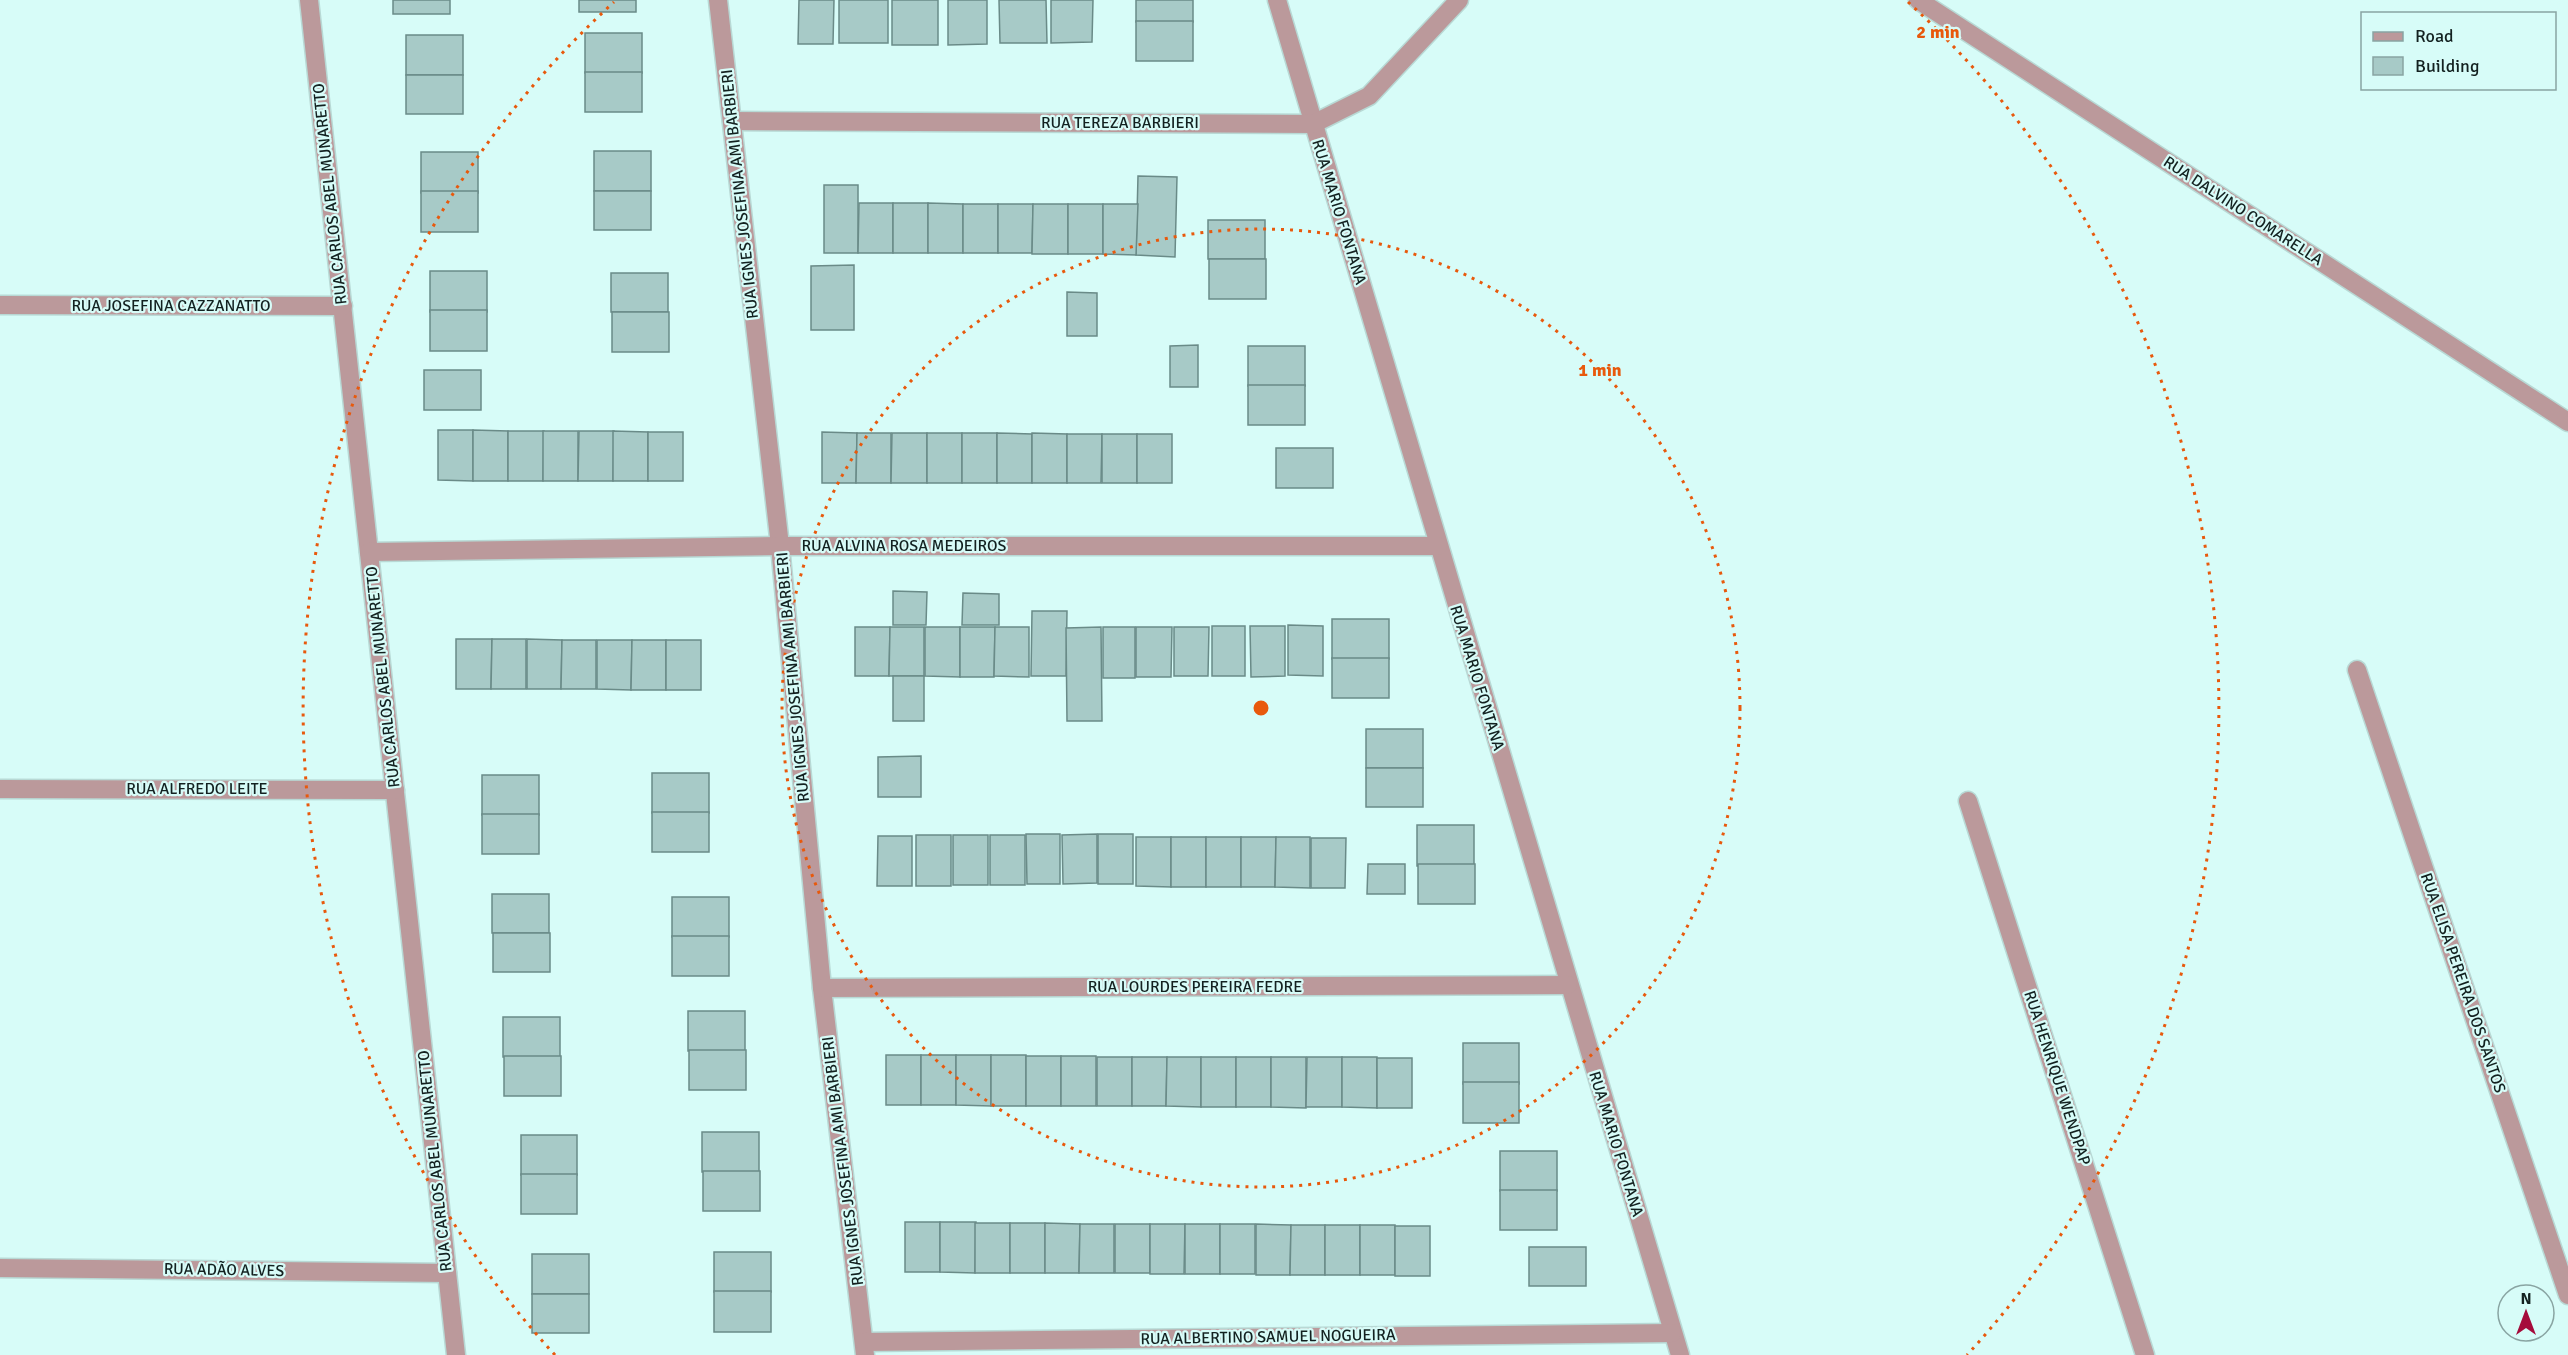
<svg xmlns="http://www.w3.org/2000/svg" width="2568" height="1355" font-family="Signika,sans-serif">
<style>
.building{fill:#a7cac7;stroke:#6a8b88;stroke-width:1.5}
.lines{fill:none;stroke-linecap:round;stroke-linejoin:round}
.minor-casing{stroke:#b8d9d5;stroke-width:21}
.minor{stroke:#bb999b;stroke-width:18}
.ring{fill:none;stroke:#e8590c;stroke-width:3;stroke-dasharray:3 6}
.labels{text-anchor:middle;dominant-baseline:central;stroke-width:4.5;stroke-linejoin:round;paint-order:stroke}
.street-label{font-size:16px;fill:#132120;stroke:#d7fcf8}
.centre{fill:#e8590c;stroke:#d7fcf8;stroke-width:3}
.ring-label{font-size:18px;text-anchor:middle;font-weight:bold;fill:#e8590c;stroke:#d7fcf8;stroke-width:4.5;stroke-linejoin:round;paint-order:stroke}
</style>
<rect width="100%" height="100%" fill="#d7fcf8"/>
<g class="building">
<rect x="393" y="0" width="57" height="14"/>
<rect x="579" y="0" width="57" height="12"/>
<polygon points="799,0 834,0 833,44 798,44"/>
<rect x="839" y="0" width="49" height="43"/>
<rect x="892" y="0" width="46" height="45"/>
<polygon points="948,0 987,0 987,44 948,45"/>
<polygon points="999,0 1046,0 1047,43 1000,43"/>
<polygon points="1051,0 1093,0 1092,42 1051,43"/>
<rect x="1136" y="0" width="57" height="22"/>
<rect x="1136" y="21" width="57" height="40"/>
<rect x="585" y="33" width="57" height="40"/>
<rect x="406" y="35" width="57" height="40"/>
<rect x="585" y="72" width="57" height="40"/>
<rect x="406" y="75" width="57" height="39"/>
<rect x="594" y="151" width="57" height="40"/>
<rect x="421" y="152" width="57" height="41"/>
<polygon points="1138,176 1177,177 1175,257 1136,255"/>
<rect x="824" y="185" width="34" height="68"/>
<rect x="421" y="191" width="57" height="41"/>
<rect x="594" y="191" width="57" height="39"/>
<polygon points="859,203 893,203 893,253 858,253"/>
<rect x="893" y="203" width="35" height="50"/>
<polygon points="928,203 963,204 963,253 928,253"/>
<rect x="963" y="204" width="35" height="49"/>
<polygon points="998,204 1033,204 1032,253 998,253"/>
<polygon points="1033,204 1068,204 1068,254 1032,254"/>
<rect x="1068" y="204" width="35" height="50"/>
<polygon points="1103,204 1138,204 1136,255 1103,254"/>
<rect x="1208" y="220" width="57" height="39"/>
<rect x="1209" y="259" width="57" height="40"/>
<polygon points="854,265 854,330 811,330 811,266"/>
<rect x="430" y="271" width="57" height="41"/>
<rect x="611" y="273" width="57" height="39"/>
<polygon points="1067,292 1097,293 1097,336 1067,336"/>
<rect x="430" y="310" width="57" height="41"/>
<rect x="612" y="312" width="57" height="40"/>
<polygon points="1198,345 1198,387 1170,387 1170,346"/>
<rect x="1248" y="346" width="57" height="40"/>
<rect x="424" y="370" width="57" height="40"/>
<rect x="1248" y="385" width="57" height="40"/>
<polygon points="438,430 473,430 473,481 438,480"/>
<polygon points="473,430 508,431 508,481 473,481"/>
<polygon points="508,431 544,431 543,481 508,481"/>
<rect x="543" y="431" width="35" height="50"/>
<polygon points="579,431 614,431 613,481 578,481"/>
<polygon points="613,431 648,432 648,481 613,481"/>
<rect x="648" y="432" width="35" height="49"/>
<polygon points="822,432 857,433 856,483 822,483"/>
<polygon points="857,433 891,433 891,483 856,483"/>
<polygon points="892,433 927,433 927,483 891,483"/>
<rect x="927" y="433" width="35" height="50"/>
<rect x="962" y="433" width="35" height="50"/>
<polygon points="997,433 1032,434 1032,483 997,483"/>
<polygon points="1032,433 1067,434 1067,483 1032,483"/>
<polygon points="1067,434 1102,434 1101,483 1067,483"/>
<rect x="1102" y="434" width="35" height="49"/>
<rect x="1137" y="434" width="35" height="49"/>
<rect x="1276" y="448" width="57" height="40"/>
<polygon points="893,591 927,592 926,625 893,625"/>
<polygon points="963,593 999,594 999,625 962,625"/>
<polygon points="1032,611 1067,611 1066,676 1031,676"/>
<rect x="1332" y="619" width="57" height="40"/>
<polygon points="1288,625 1323,626 1323,676 1288,675"/>
<rect x="1212" y="626" width="33" height="50"/>
<polygon points="1250,626 1285,626 1285,676 1251,677"/>
<polygon points="855,627 890,627 889,676 855,676"/>
<polygon points="890,627 924,627 924,676 889,676"/>
<polygon points="925,627 960,627 960,677 925,676"/>
<polygon points="960,627 995,627 994,677 960,677"/>
<polygon points="995,627 1029,627 1029,677 994,676"/>
<polygon points="1101,627 1102,721 1067,721 1066,628"/>
<rect x="1103" y="627" width="32" height="51"/>
<polygon points="1136,627 1172,627 1171,677 1136,677"/>
<polygon points="1174,627 1209,627 1208,676 1174,676"/>
<polygon points="456,639 492,639 491,689 456,689"/>
<polygon points="492,639 526,639 526,689 491,689"/>
<polygon points="527,639 562,640 561,689 527,689"/>
<polygon points="562,640 596,640 596,689 561,689"/>
<polygon points="597,640 632,640 631,690 597,689"/>
<polygon points="632,640 666,640 666,690 631,690"/>
<rect x="666" y="640" width="35" height="50"/>
<rect x="1332" y="658" width="57" height="40"/>
<rect x="893" y="676" width="31" height="45"/>
<rect x="1366" y="729" width="57" height="39"/>
<polygon points="921,756 921,797 878,797 878,757"/>
<rect x="1366" y="768" width="57" height="39"/>
<rect x="652" y="773" width="57" height="40"/>
<rect x="482" y="775" width="57" height="40"/>
<rect x="652" y="812" width="57" height="40"/>
<rect x="482" y="814" width="57" height="40"/>
<rect x="1417" y="825" width="57" height="41"/>
<polygon points="1026,834 1060,834 1060,884 1027,884"/>
<polygon points="1097,834 1097,883 1063,884 1062,835"/>
<rect x="1098" y="834" width="35" height="50"/>
<rect x="916" y="835" width="35" height="51"/>
<rect x="953" y="835" width="35" height="50"/>
<rect x="990" y="835" width="35" height="50"/>
<polygon points="878,836 912,836 912,886 877,886"/>
<polygon points="1136,837 1171,837 1171,887 1136,886"/>
<rect x="1171" y="837" width="35" height="50"/>
<rect x="1206" y="837" width="35" height="50"/>
<polygon points="1241,837 1276,837 1275,887 1241,887"/>
<polygon points="1276,837 1310,837 1310,888 1275,887"/>
<polygon points="1311,838 1346,838 1345,888 1311,888"/>
<polygon points="1368,864 1405,864 1405,894 1367,894"/>
<rect x="1418" y="864" width="57" height="40"/>
<rect x="492" y="894" width="57" height="39"/>
<rect x="672" y="897" width="57" height="40"/>
<rect x="493" y="933" width="57" height="39"/>
<rect x="672" y="936" width="57" height="40"/>
<rect x="688" y="1011" width="57" height="40"/>
<rect x="503" y="1017" width="57" height="40"/>
<rect x="1463" y="1043" width="56" height="41"/>
<rect x="689" y="1050" width="57" height="40"/>
<rect x="886" y="1055" width="35" height="50"/>
<rect x="921" y="1055" width="35" height="50"/>
<polygon points="956,1055 991,1055 991,1106 956,1105"/>
<rect x="991" y="1055" width="35" height="51"/>
<rect x="504" y="1056" width="57" height="40"/>
<rect x="1026" y="1056" width="35" height="50"/>
<rect x="1061" y="1056" width="35" height="50"/>
<rect x="1097" y="1057" width="35" height="49"/>
<polygon points="1132,1057 1167,1057 1166,1106 1132,1106"/>
<polygon points="1167,1057 1201,1057 1201,1107 1166,1106"/>
<rect x="1201" y="1057" width="35" height="50"/>
<rect x="1236" y="1057" width="35" height="50"/>
<polygon points="1271,1057 1306,1057 1306,1108 1271,1107"/>
<polygon points="1307,1057 1342,1057 1342,1107 1306,1107"/>
<polygon points="1342,1057 1377,1057 1377,1108 1342,1107"/>
<rect x="1377" y="1058" width="35" height="50"/>
<rect x="1463" y="1082" width="56" height="41"/>
<rect x="702" y="1132" width="57" height="40"/>
<rect x="521" y="1135" width="56" height="40"/>
<rect x="1500" y="1151" width="57" height="40"/>
<rect x="703" y="1171" width="57" height="40"/>
<rect x="521" y="1174" width="56" height="40"/>
<rect x="1500" y="1190" width="57" height="40"/>
<rect x="905" y="1222" width="35" height="50"/>
<polygon points="940,1222 976,1222 975,1273 940,1272"/>
<rect x="975" y="1223" width="35" height="50"/>
<rect x="1010" y="1223" width="35" height="50"/>
<polygon points="1045,1223 1080,1224 1079,1273 1045,1273"/>
<polygon points="1080,1224 1114,1224 1114,1273 1079,1273"/>
<rect x="1115" y="1224" width="35" height="49"/>
<polygon points="1150,1224 1185,1224 1184,1274 1150,1274"/>
<rect x="1185" y="1224" width="35" height="50"/>
<rect x="1220" y="1224" width="35" height="50"/>
<polygon points="1256,1224 1291,1225 1290,1275 1256,1275"/>
<polygon points="1291,1225 1325,1225 1325,1275 1290,1275"/>
<rect x="1325" y="1225" width="35" height="50"/>
<rect x="1360" y="1225" width="35" height="50"/>
<rect x="1395" y="1226" width="35" height="50"/>
<rect x="1529" y="1247" width="57" height="39"/>
<rect x="714" y="1252" width="57" height="40"/>
<rect x="532" y="1254" width="57" height="40"/>
<rect x="714" y="1291" width="57" height="41"/>
<rect x="532" y="1294" width="57" height="39"/>
</g>
<g class="lines">
<g class="minor-casing">
<g id="minor">
<polyline points="309,0 456,1355"/>
<polyline points="718,0 780,546 822,988 865,1355"/>
<polyline points="1277,0 1680,1355"/>
<polyline points="1918,0 2568,422"/>
<polyline points="732,121 1313,124 1369,96 1459,0"/>
<polyline points="0,305 343,306"/>
<polyline points="369,552 780,546 1438,546"/>
<polyline points="2357,670 2568,1295"/>
<polyline points="0,789 395,790"/>
<polyline points="1968,801 2145,1355"/>
<polyline points="822,988 1568,985"/>
<polyline points="0,1268 447,1273"/>
<polyline points="864,1342 1672,1333"/>
</g>
</g>
<use href="#minor" class="minor"/>
</g>
<g class="ring">
<circle cx="1261" cy="708" r="479"/>
<path d="M555 1355A957 957 0 0 1 614 2M1908 2A957 957 0 0 1 1967 1355"/>
</g>
<g class="labels">
<g class="street-label">
<text x="1120" y="123">RUA TEREZA BARBIERI</text>
<text transform="translate(330 194) rotate(-96)">RUA CARLOS ABEL MUNARETTO</text>
<text transform="translate(740 194) rotate(-96)">RUA IGNES JOSEFINA AMI BARBIERI</text>
<text transform="translate(2243 211) rotate(33)">RUA DALVINO COMARELLA</text>
<text transform="translate(1339 212) rotate(73)">RUA MARIO FONTANA</text>
<text x="171" y="306">RUA JOSEFINA CAZZANATTO</text>
<text x="904" y="546">RUA ALVINA ROSA MEDEIROS</text>
<text transform="translate(383 677) rotate(-96)">RUA CARLOS ABEL MUNARETTO</text>
<text transform="translate(793 677) rotate(-95)">RUA IGNES JOSEFINA AMI BARBIERI</text>
<text transform="translate(1477 678) rotate(73)">RUA MARIO FONTANA</text>
<text x="197" y="789">RUA ALFREDO LEITE</text>
<text transform="translate(2463 983) rotate(71)">RUA ELISA PEREIRA DOS SANTOS</text>
<text x="1195" y="987">RUA LOURDES PEREIRA FEDRE</text>
<text transform="translate(2057 1078) rotate(72)">RUA HENRIQUE WENDPAP</text>
<text transform="translate(1616 1144) rotate(73)">RUA MARIO FONTANA</text>
<text transform="translate(435 1161) rotate(-96)">RUA CARLOS ABEL MUNARETTO</text>
<text transform="translate(843 1161) rotate(-97)">RUA IGNES JOSEFINA AMI BARBIERI</text>
<text transform="translate(224 1270) rotate(1)">RUA ADÃO ALVES</text>
<text transform="translate(1268 1337) rotate(-1)">RUA ALBERTINO SAMUEL NOGUEIRA</text>
</g>
</g>
<circle cx="1261" cy="708" r="9" class="centre"/>
<g class="ring-label">
<text x="1938" y="38">2 min</text>
<text x="1600" y="376">1 min</text>
</g>
<rect x="2361" y="12" width="195" height="78" fill="#d7fcf8" stroke="#89a4a2" stroke-width="1.5"/>
<rect x="2373" y="32" width="30" height="9" fill="#bb999b" stroke="#89a4a2" stroke-width="1.5"/>
<text x="2415" y="42" font-size="18" fill="#132120">Road</text>
<rect x="2373" y="57" width="30" height="18" fill="#a7cac7" stroke="#89a4a2" stroke-width="1.5"/>
<text x="2415" y="72" font-size="18" fill="#132120">Building</text>
<g transform="translate(2526 1313)"><circle r="28" fill="#d7fcf8" stroke="#89a4a2" stroke-width="1.5"/>
<path d="M0-4.5L10 22L0 15L-10 22Z" fill="#a50b3b"/>
<text y="-9" font-size="16" font-weight="bold" text-anchor="middle" fill="#132120">N</text>
</g>
</svg>
